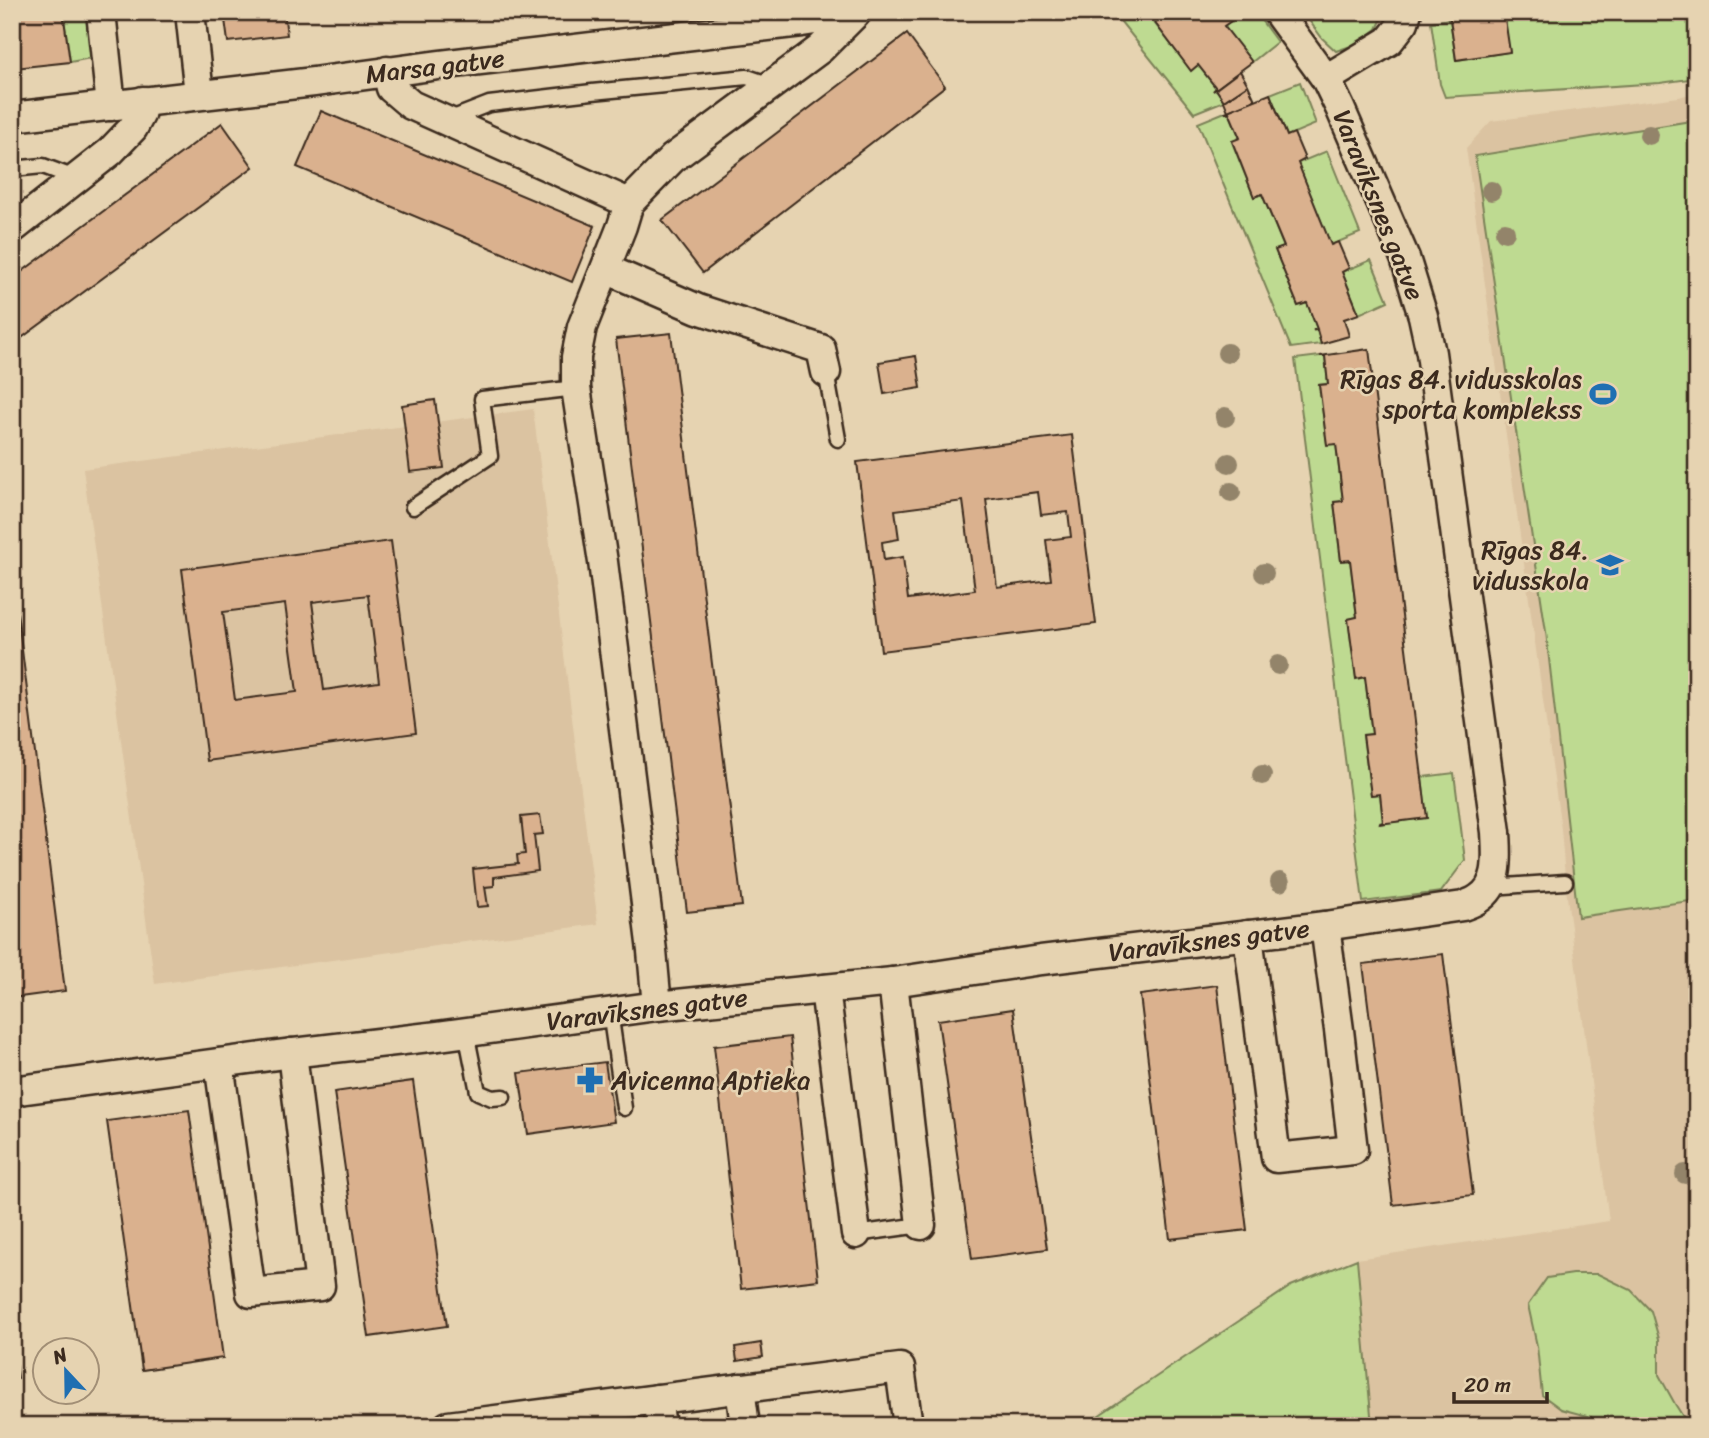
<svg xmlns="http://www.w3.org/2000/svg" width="1709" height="1438" font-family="Sriracha,sans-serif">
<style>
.built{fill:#dbc3a1}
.green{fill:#beda91;stroke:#7c8258;stroke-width:2}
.building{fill:#dab18e;stroke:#3b2a1e;stroke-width:2;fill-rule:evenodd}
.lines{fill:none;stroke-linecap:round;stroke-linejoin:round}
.service-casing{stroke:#3b2a1e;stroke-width:19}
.minor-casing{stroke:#3b2a1e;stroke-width:33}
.service{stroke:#e6d3b1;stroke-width:14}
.minor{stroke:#e6d3b1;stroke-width:28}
.tree{fill:#93846a}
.labels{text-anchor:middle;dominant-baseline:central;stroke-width:5;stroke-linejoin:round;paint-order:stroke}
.street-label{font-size:26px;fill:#3b2a1e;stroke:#e6d3b1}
.poi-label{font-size:26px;fill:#3b2a1e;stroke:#e6d3b1;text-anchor:end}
</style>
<rect width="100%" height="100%" fill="#e6d3b1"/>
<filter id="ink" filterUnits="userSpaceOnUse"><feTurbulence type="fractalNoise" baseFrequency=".0143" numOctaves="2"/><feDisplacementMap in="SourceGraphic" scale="14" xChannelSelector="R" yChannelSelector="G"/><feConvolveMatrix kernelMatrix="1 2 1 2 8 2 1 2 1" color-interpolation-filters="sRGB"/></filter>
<g filter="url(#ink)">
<g class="built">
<polygon points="1697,92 1697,1426 1372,1426 1357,1259 1609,1221 1566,889 1561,829 1466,148 1491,121 1679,97"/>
<polygon points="533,409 598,924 155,984 83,469"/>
</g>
<g class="green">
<polygon points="1113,12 1158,12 1162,18 1155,24 1191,70 1198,65 1216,88 1213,91 1216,89 1224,101 1194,113"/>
<polygon points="1242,12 1255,12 1277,42 1252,62 1224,26"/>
<polygon points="1303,12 1385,12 1377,29 1357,44 1336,51 1322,38"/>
<polygon points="1504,12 1697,12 1697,78 1660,83 1445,97 1440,84 1431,22 1450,19 1456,60 1509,52"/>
<polygon points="86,16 91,58 70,62 64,19"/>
<polygon points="1300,82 1316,124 1287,136 1270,94"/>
<polygon points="1225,112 1226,113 1229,112 1240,138 1232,142 1254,197 1262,194 1284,247 1276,250 1298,306 1307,303 1317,329 1313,331 1317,330 1321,344 1291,348 1198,123"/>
<polygon points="1697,120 1697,900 1578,917 1546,632 1475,156"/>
<polygon points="1327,151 1360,233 1331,245 1298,163"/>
<polygon points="1371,260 1388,301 1359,314 1342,272"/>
<polygon points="1320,356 1325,356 1328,384 1319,385 1327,444 1336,444 1343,501 1334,503 1341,561 1350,560 1357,617 1348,619 1356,678 1365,677 1372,734 1363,736 1371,795 1380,794 1383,822 1379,823 1427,818 1422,777 1454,773 1465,860 1441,892 1363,902 1295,359"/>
<polygon points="1357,1259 1372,1426 1083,1426 1291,1286"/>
<polygon points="1573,1274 1598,1274 1631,1290 1651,1311 1659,1339 1659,1375 1675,1404 1689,1426 1592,1426 1591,1417 1561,1409 1542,1395 1537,1346 1528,1305 1547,1278"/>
</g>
<g class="building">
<polygon points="12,12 69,12 70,18 64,19 70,62 15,68 12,43"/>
<polygon points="224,12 284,12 287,35 228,42"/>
<polygon points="1158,12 1224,12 1231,21 1224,26 1252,62 1213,91 1216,88 1198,65 1191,71 1155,23 1162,18"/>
<polygon points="1449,12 1504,12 1510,52 1456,60"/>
<polygon points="907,34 945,86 703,273 662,220"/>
<polygon points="1240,71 1248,85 1224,101 1216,89"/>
<polygon points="1248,85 1255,100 1228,111 1224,101"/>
<polygon points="1270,94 1287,136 1294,133 1305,159 1298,163 1331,245 1338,242 1349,268 1342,272 1359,314 1344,319 1349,336 1321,344 1317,330 1313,330 1317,329 1307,303 1298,306 1275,250 1284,247 1262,194 1254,197 1232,141 1240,138 1229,112 1226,113 1225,112"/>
<polygon points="321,111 595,226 572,282 297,167"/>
<polygon points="222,123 253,167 12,345 12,279"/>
<polygon points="671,333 742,906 687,912 616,339"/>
<polygon points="1369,349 1427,818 1379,824 1383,822 1380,794 1371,795 1363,735 1372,734 1365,677 1356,679 1348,619 1357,617 1350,560 1341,561 1334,502 1343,501 1336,444 1327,445 1319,385 1328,384 1325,356 1320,356"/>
<polygon points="916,356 921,388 884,394 879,362"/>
<polygon points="435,400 444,468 410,472 402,405"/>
<path d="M1072,435L1096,624L881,651L857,462ZM1038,492L1041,515L1068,512L1071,537L1046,540L1051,580L997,587L986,499ZM963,501L975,590L908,599L903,557L884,560L882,542L899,539L895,510Z"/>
<path d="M391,541L416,733L207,761L182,569ZM368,595L379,682L324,690L312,602ZM285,604L297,692L235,700L223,612Z"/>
<polygon points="12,571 65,991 12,998"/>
<polygon points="540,815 543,834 534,835 538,871 494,877 494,886 485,887 488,906 477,907 473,869 518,864 517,855 525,854 521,817"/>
<polygon points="1443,954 1473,1195 1393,1205 1363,964"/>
<polygon points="1217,985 1247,1230 1170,1239 1140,995"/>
<polygon points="1013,1009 1047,1249 972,1259 938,1020"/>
<polygon points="790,1037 818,1280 741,1289 714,1046"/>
<polygon points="605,1062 614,1122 528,1134 519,1073"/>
<polygon points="413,1081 447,1326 369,1337 334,1092"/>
<polygon points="189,1110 223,1358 142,1370 107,1121"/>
<polygon points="12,1334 18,1378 12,1379"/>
<polygon points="761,1343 763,1357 737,1361 735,1347"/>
</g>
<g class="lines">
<g class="service-casing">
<g id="service">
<polyline points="448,120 489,104 592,92 747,77 771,85"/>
<polyline points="12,169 43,166 75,178"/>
<polyline points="826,372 838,439"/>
<polyline points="413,507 490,456 482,399 576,388"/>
<polyline points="1491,887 1565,882"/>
<polyline points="610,1012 624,1108"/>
<polyline points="466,1032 478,1092 492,1098 503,1097"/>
<polyline points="856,1234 921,1225"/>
</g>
</g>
<g class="minor-casing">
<g id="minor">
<polyline points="101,12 111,106"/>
<polyline points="190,12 199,94"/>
<polyline points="387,71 391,88 411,105 629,203 622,226 582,327 576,357 576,388 603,562 652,951 657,1006"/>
<polyline points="1326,79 1389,41 1404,22 1407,12"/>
<polyline points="12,117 314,82 439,65 802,22 855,14 857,12"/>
<polyline points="629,203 673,158 820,49 855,14"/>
<polyline points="12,229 110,152 133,128 140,115 143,101"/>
<polyline points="606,269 698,309 821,349 826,372"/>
<polyline points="1248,935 1276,1158 1353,1150 1339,1030 1325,926"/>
<polyline points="893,982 921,1225"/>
<polyline points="825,989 856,1234"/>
<polyline points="219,1063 251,1293 320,1286 292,1053"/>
<path d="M12,1091L292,1053L438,1036L657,1006L893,982L1041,960L1325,926L1463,906C1468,904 1474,902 1478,899C1501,885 1497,855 1496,832L1431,353L1423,316L1405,258L1340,108L1326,79L1277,12"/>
<polyline points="740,1388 745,1426"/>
<polyline points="657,1399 661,1426"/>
<polyline points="448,1426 900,1368 908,1426"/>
</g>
</g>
<use href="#service" class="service"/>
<use href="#minor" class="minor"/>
</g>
<g class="tree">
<circle cx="1649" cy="135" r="10"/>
<circle cx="1491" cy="191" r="10"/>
<circle cx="1505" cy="232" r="10"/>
<circle cx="1227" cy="353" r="10"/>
<circle cx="1225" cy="417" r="10"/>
<circle cx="1229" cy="463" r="10"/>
<circle cx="1231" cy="492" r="10"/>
<circle cx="1264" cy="573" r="10"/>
<circle cx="1278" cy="665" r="10"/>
<circle cx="1262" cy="775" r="10"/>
<circle cx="1280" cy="882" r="10"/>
<circle cx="1685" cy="1174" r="10"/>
</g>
</g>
<defs>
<g id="stadium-bare" transform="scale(2.1)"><path d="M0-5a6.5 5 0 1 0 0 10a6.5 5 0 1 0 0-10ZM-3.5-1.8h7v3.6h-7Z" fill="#1f6fb2" stroke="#e6d3b1" stroke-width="2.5" paint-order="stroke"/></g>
<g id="school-bare" transform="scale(2.1)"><path d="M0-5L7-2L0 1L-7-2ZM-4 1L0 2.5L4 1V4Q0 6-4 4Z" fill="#1f6fb2" stroke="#e6d3b1" stroke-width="2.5" paint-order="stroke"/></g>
<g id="pharmacy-bare" transform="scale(2.1)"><path d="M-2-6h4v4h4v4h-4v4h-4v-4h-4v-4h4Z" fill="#1f6fb2" stroke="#e6d3b1" stroke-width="2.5" paint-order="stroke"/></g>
</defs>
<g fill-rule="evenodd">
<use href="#stadium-bare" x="1603" y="394"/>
<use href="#school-bare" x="1610" y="565"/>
<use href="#pharmacy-bare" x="590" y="1080"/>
</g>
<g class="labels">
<g class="street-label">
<text transform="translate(435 66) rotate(-7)">Marsa gatve</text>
<text transform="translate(1379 205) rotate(68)">Varavīksnes gatve</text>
<text transform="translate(1209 940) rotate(-7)">Varavīksnes gatve</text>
<text transform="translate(647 1009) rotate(-7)">Varavīksnes gatve</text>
</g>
<g class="poi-label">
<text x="1582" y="379">Rīgas 84. vidusskolas<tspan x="1582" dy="30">sporta komplekss</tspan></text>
<text x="1589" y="550">Rīgas 84.<tspan x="1589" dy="30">vidusskola</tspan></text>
<text x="611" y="1080" text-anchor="start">Avicenna Aptieka</text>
</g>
</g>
<rect width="1709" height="1438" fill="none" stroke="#e6d3b1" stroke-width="42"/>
<rect x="21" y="21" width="1667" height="1396" fill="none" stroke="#3b2a1e" stroke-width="2.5" filter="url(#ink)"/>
<g transform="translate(66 1371) rotate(338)"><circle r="33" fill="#e6d3b1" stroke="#a28f76" stroke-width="2"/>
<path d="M0-5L12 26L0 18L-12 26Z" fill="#1f6fb2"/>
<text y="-10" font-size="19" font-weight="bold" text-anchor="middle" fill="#3b2a1e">N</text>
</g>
<path d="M1454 1392v10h93v-10" fill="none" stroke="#3b2a1e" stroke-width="3.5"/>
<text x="1464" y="1392" font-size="21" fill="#3b2a1e" stroke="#e6d3b1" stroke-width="5" paint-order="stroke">20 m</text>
</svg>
